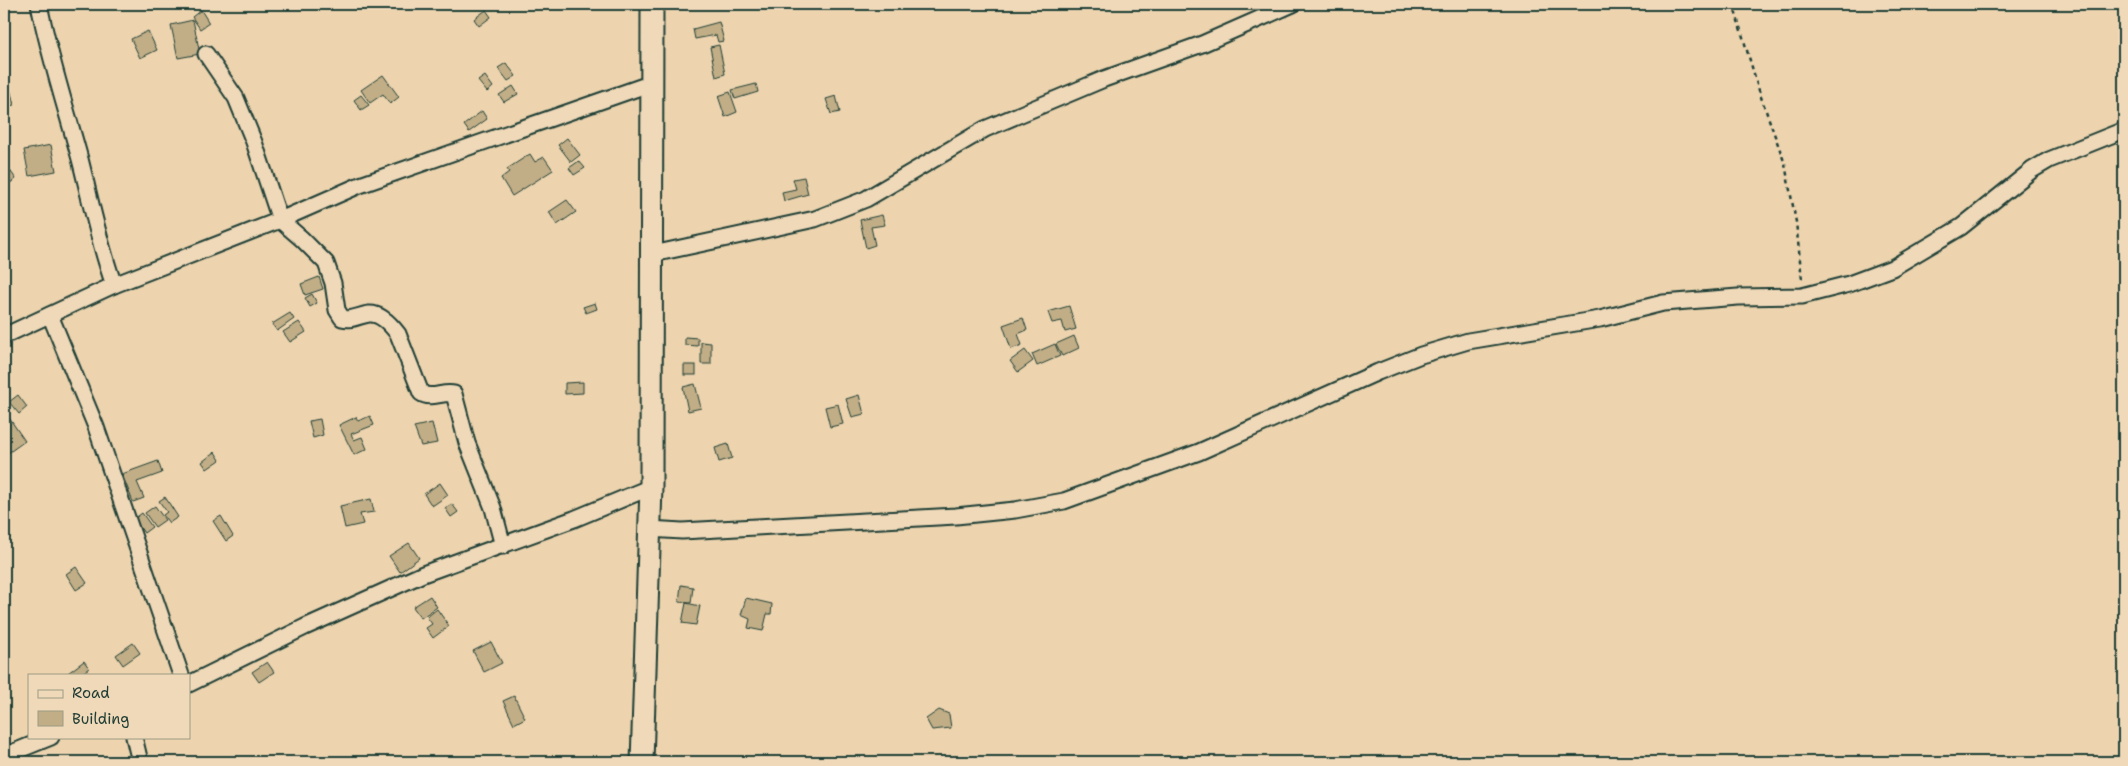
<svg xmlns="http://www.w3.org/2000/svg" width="2128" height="766" font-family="'Shantell Sans',sans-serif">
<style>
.building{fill:#c1ae87;stroke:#1f3d34}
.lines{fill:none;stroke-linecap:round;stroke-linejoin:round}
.minor-casing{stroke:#1f3d34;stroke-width:19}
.secondary-casing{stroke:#1f3d34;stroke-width:25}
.path{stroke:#1f3d34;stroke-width:2.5;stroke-dasharray:4 4;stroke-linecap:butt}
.minor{stroke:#f0d9b9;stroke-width:15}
.secondary{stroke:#f0d9b9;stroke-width:21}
</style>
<rect width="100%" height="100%" fill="#edd4af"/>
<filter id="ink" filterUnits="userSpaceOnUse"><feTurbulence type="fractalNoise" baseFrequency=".02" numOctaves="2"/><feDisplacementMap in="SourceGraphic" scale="10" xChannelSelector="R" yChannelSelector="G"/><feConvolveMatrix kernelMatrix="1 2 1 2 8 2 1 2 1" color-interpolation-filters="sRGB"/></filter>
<g filter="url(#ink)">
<g class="building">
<polygon points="201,10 209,23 200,29 192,17"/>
<polygon points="486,10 491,17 479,26 474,19"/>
<polygon points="193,20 200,54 178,58 171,25"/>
<polygon points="719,22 724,41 718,42 716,35 695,39 693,29"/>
<polygon points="148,31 157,50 140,58 131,39"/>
<polygon points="719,45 725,74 716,77 710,47"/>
<polygon points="506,63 516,76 508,81 498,68"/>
<polygon points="383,75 399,97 390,104 383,94 370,103 361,90"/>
<polygon points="485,76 493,87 487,92 478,81"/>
<polygon points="8,80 14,105 4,107 4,81"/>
<polygon points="756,84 758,92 735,99 732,90"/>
<polygon points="513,86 518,94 504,102 499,95"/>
<polygon points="730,92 737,112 725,117 718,96"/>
<polygon points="361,95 369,105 361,110 354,100"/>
<polygon points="836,96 840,112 831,114 826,99"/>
<polygon points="482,111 487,119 469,132 464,125"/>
<polygon points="567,138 580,155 571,162 558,145"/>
<polygon points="51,145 56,171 29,176 24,150"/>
<polygon points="530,154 535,162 544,157 553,170 512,196 501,178 509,172 507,169"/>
<polygon points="579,161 585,168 574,175 569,168"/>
<polygon points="4,162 16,179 4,187"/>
<polygon points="804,177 808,194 784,201 782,192 796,189 793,179"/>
<polygon points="567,200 576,212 557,225 549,212"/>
<polygon points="882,215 885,225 871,227 875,245 866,248 860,220"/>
<polygon points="319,277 323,289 305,295 301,284"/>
<polygon points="312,294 317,303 310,307 305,298"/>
<polygon points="595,303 597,309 586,313 583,307"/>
<polygon points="1069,306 1076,329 1065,332 1062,321 1052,323 1048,312"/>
<polygon points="290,313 294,319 277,331 272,324"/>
<polygon points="1023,318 1027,330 1018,334 1022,345 1011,349 1003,325"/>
<polygon points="299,322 306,332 290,342 283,332"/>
<polygon points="1074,336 1079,348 1062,356 1056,344"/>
<polygon points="685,337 698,338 698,346 685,345"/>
<polygon points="701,342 711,343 711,364 701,364"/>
<polygon points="1055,344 1060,356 1037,366 1032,354"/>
<polygon points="1025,350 1033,361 1018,372 1010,361"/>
<rect x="684" y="365" width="12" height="10"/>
<polygon points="583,382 583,393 565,394 565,383"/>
<polygon points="695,384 701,408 688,411 683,387"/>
<polygon points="18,395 27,407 19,414 9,402"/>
<polygon points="859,395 864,414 852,417 846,399"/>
<polygon points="4,402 9,410 5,412 25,441 4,456"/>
<polygon points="838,404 843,424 830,427 825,407"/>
<polygon points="370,416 374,425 351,434 354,440 362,437 367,449 354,455 339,425 356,417 358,421"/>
<polygon points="320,419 323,435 313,438 309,421"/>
<polygon points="432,423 437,443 421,446 414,427"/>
<polygon points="728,444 732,458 719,462 715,448"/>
<polygon points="215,452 220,460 207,469 202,462"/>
<polygon points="158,461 162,473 137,482 144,498 133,502 122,474"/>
<polygon points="440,483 448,495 432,506 424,494"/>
<polygon points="165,497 178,517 169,523 163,515 167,512 159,501"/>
<polygon points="371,499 374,512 360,514 363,524 345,528 340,506"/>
<polygon points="452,504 458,512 451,517 445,508"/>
<polygon points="155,506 165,520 155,527 145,513"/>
<polygon points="142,513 152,527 144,533 134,519"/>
<polygon points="221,516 233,536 226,541 213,521"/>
<polygon points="409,543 419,558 400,572 389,556"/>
<polygon points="76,567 87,583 76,590 66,574"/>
<polygon points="681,585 693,587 691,603 679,602"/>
<polygon points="430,596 437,607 421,618 413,607"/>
<polygon points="746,598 772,604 771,614 767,614 763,631 748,628 750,619 741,615"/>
<polygon points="686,603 700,606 696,625 682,623"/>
<polygon points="437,609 449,626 433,638 426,628 432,624 427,617"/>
<polygon points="491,642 502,663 484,672 473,651"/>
<polygon points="133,643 140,653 123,665 116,655"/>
<polygon points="84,661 89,668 80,675 70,675 68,673"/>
<polygon points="267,662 274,672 259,682 252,672"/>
<polygon points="514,696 525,718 514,724 503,701"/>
<polygon points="939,710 949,714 951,728 932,730 926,719"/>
</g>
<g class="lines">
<g class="minor-casing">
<g id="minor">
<path d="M39,4C49,56 66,108 80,159C91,202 99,244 114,285"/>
<path d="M206,54L236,98L254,142L280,220L302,239L326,263L333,283L337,310L342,318C353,321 359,315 369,314C381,313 392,326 398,334L421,393C431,400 443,391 454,394L467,443L493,508L503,546"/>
<polyline points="653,254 815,219 866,199 985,129 1104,79 1202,44 1293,4"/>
<polyline points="50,315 96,427 181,675"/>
<polyline points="4,336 114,285 280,220 360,185 652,83"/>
<polyline points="649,529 682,531 956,516 1015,510 1064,501 1199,452 1378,372 1421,355 1468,341 1600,319 1663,303 1738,297 1802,296 1849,284 1892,268 1961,227 2032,170 2049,160 2124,130"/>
<polyline points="189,684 305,627 423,574 574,519 651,487"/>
<polyline points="134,737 140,762"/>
<polyline points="4,756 51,737"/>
</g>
</g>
<g class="secondary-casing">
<polyline id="secondary" points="642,762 651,487 652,4"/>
</g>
<polyline class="path" points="1733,4 1761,97 1785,164 1796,222 1802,280"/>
<use href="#minor" class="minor"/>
<use href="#secondary" class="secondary"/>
</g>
</g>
<rect width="2128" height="766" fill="none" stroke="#f0d9b9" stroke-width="20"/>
<rect x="10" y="10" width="2108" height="746" fill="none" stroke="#1f3d34" stroke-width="2" filter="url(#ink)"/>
<rect x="28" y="674" width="162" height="65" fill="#f0d9b9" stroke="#9c9b84"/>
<rect x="38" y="690" width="25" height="8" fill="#f0d9b9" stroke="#9c9b84"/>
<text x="72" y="698" font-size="15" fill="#1f3d34">Road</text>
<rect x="38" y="711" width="25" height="15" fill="#c1ae87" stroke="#9c9b84"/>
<text x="72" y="724" font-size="15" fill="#1f3d34">Building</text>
</svg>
